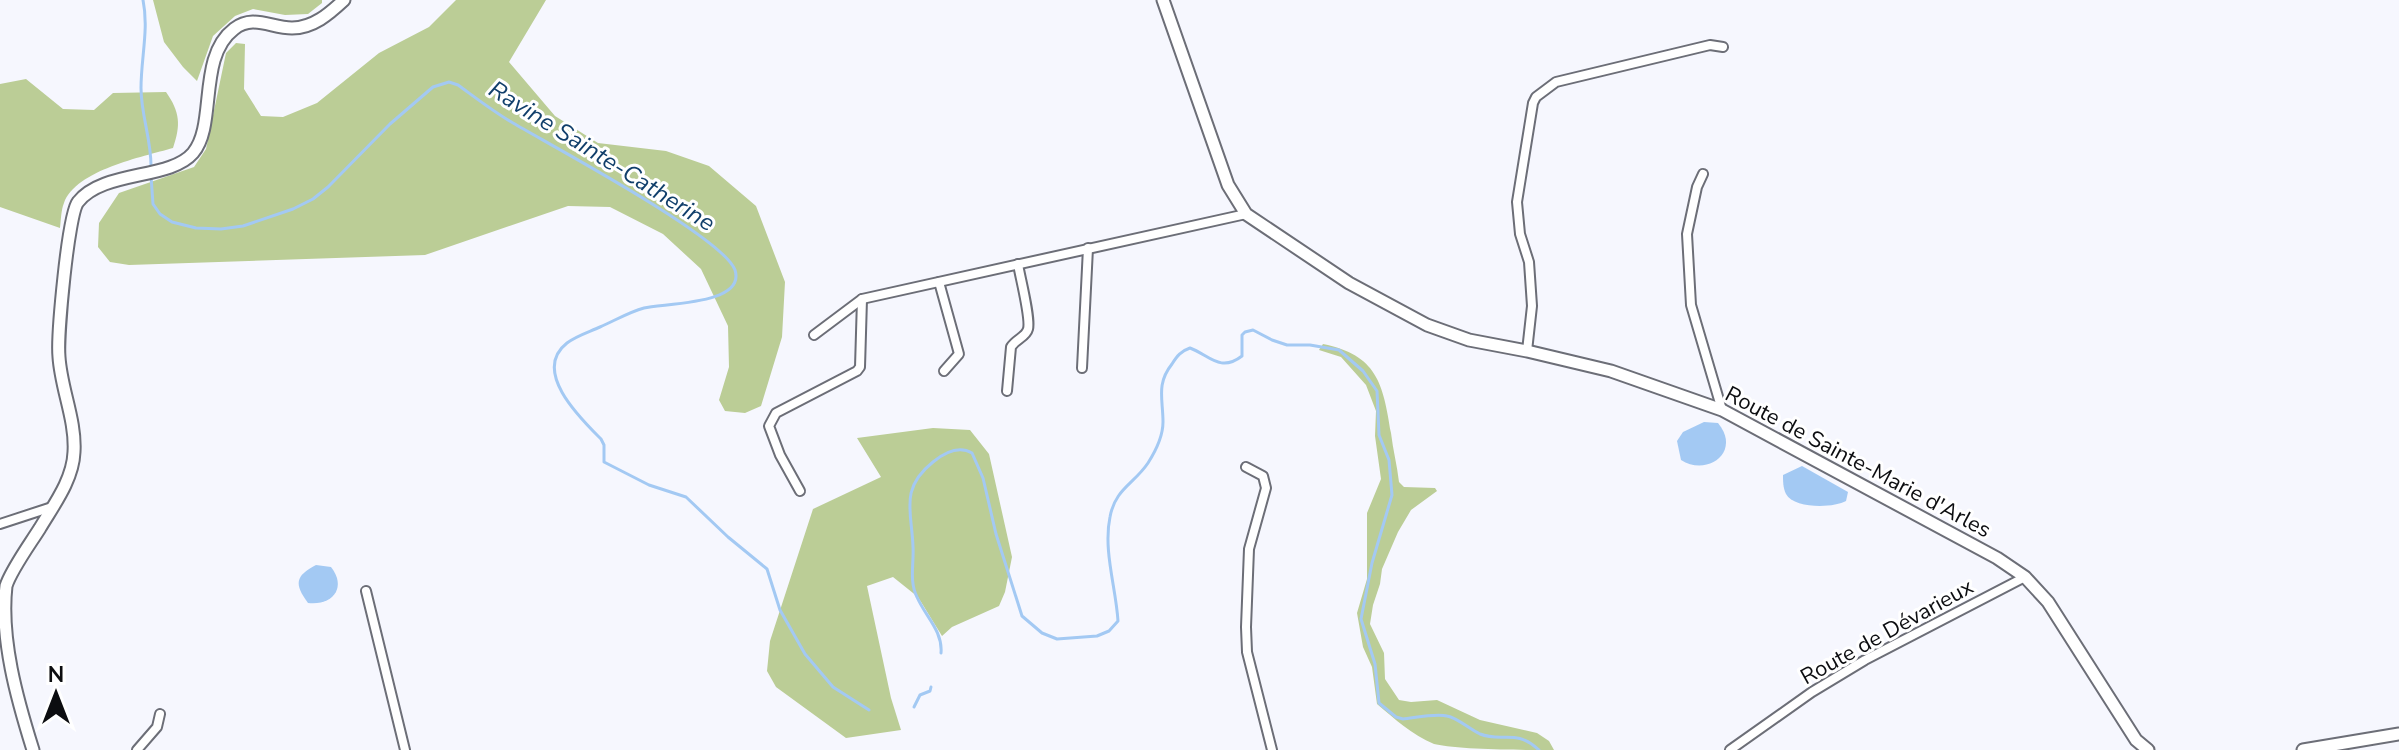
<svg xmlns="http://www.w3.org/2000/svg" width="2399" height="750" font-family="'Nunito Sans',sans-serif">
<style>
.green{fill:#bbcd96}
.water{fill:#a3c9f3}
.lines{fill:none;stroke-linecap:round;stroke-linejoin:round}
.stream{stroke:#a3c9f3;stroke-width:3}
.street-casing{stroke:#6c6e77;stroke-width:12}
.secondary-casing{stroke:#6c6e77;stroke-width:15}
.street{stroke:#fff;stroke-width:8}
.secondary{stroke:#fff;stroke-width:11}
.labels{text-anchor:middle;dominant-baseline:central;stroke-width:6;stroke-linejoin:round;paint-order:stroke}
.street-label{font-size:22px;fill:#0c0d10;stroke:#fff}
.water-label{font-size:24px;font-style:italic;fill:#113f6b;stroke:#fff}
</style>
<rect width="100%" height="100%" fill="#f6f7fe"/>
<g class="green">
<polygon points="153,0 322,0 322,3 308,14 285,15 253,9 235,16 213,36 197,81 183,67 164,42"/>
<polygon points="456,0 546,0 509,62 555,116 598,143 666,151 709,166 756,206 785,282 782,337 761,406 745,413 725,411 719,400 729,367 728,326 701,269 663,234 610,207 568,206 425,255 129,265 110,262 98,247 99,223 119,193 194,167 206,149 226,53 236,43 245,44 244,89 261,116 283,117 317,103 379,53 429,27"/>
<path d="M26,79L63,109L94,110L113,93L166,92C180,112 181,125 173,148C142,157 76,170 64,203C61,210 61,220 60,228L0,207V84Z"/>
<path d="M1323,344C1377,355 1383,383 1391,433C1393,450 1397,465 1399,482L1404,487L1435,488L1437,491L1411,510L1398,532L1382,569L1380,584L1373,605L1370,624L1384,653L1385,679L1399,700L1411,702L1437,700L1480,720L1537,733L1549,741L1554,750C1522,750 1461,750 1434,744C1412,735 1395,719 1377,704L1372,667L1363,647L1357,613L1367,579V513L1381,479L1375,436L1376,411L1366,385L1341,357L1319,350Z"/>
<polygon points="933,428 970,430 989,454 1012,557 1005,592 999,606 952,627 942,636 918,597 893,577 867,586 891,698 901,730 846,738 776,687 767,671 770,641 813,509 881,477 857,438"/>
</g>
<g class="water">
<path d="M1704,422L1718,423C1742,452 1707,477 1681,460L1677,441L1683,432Z"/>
<path d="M1802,466L1848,492L1846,501C1834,508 1794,509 1786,494C1783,488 1783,481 1783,475Z"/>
<path d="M316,565L331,567C347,587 333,606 308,603C294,584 295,576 316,565Z"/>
</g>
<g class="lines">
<g class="stream">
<path d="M143,0C149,29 141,58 141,88C141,116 152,141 151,169"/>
<path d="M151,176L153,204L160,214L172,222L196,228L221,229L243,226L293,209L313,199L328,187L390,124L433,87L449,82L458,85C476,98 494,112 513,123C552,146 723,237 735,270C746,305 664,303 644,308C629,312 614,321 600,327C589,332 576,336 567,343C531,371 581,419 601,439L604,445V462L649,485L686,497L728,537L767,569L780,610L805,654L833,687L869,710"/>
<path d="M941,653C943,631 925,616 917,597C909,581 914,564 913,547C912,512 899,489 933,462C944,453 958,445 972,453L983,478L996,534L1022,616L1042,633L1057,639L1097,636L1109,631L1118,621C1116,588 1103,550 1110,517C1115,489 1134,484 1148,463C1155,452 1163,436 1163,422C1163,399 1156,384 1172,364C1177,356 1181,351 1190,348C1209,355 1220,373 1242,356V335L1245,332L1253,330L1272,340L1287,345H1310L1339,350L1363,371L1377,391L1379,435L1389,460L1392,495L1372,563L1361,619L1375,664L1379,703L1396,717L1403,719C1414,718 1436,713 1447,716C1458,718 1469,729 1480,734C1503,743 1515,728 1539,750"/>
<polyline points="914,707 920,695 930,691 931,687"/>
</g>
<g class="street-casing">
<g id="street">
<polyline points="1703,174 1697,187 1687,234 1691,305 1722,410"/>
<polyline points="939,282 959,354 944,371"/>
<polyline points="814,335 862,299 1246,214"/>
<polyline points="1527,351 1532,306 1529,262 1520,234 1517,202 1533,103 1536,97 1556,82 1710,45 1723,47"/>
<polyline points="1082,368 1088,248"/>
<path d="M1007,391L1011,347C1016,339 1026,337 1028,329C1031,318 1020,277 1018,264"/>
<polyline points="1246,467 1263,476 1266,488 1249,549 1246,627 1247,652 1272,750"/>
<polyline points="800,491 780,455 769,426 776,413 857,371 860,367 862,299"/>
<polyline points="0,524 52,507"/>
<polyline points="366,591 405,750"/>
<polyline points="137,750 157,727 160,714"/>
<polyline points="1730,750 1812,692 1865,660 2025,577"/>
</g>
</g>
<g class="secondary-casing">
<g id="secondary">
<polyline points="1163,0 1228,185 1246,214 1349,283 1427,325 1469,340 1527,351 1611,371 1722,410 1997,558 2025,577 2048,602 2136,740 2148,750"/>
<path d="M33,750C17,699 0,639 6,586C11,570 30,544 40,528C53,506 73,480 74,452C76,420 61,389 59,357C57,337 68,214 78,202C103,170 170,180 193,153C217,125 197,57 234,29C253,14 271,28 292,28C313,28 329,14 344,0"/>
<polyline points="2303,750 2399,734"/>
</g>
</g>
<use href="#street" class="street"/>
<use href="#secondary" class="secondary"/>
</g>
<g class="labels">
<g class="street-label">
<text transform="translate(1858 462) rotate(28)">Route de Sainte-Marie d'Arles</text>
<text transform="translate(1887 632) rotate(-29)">Route de Dévarieux</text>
</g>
<g class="water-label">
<text transform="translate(602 156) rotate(32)">Ravine Sainte-Catherine</text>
</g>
</g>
<g transform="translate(56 694)" stroke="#ffffff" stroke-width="6" paint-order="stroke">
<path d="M0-6L14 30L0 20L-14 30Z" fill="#0c0d10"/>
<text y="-12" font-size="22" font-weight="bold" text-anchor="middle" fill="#0c0d10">N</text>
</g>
</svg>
